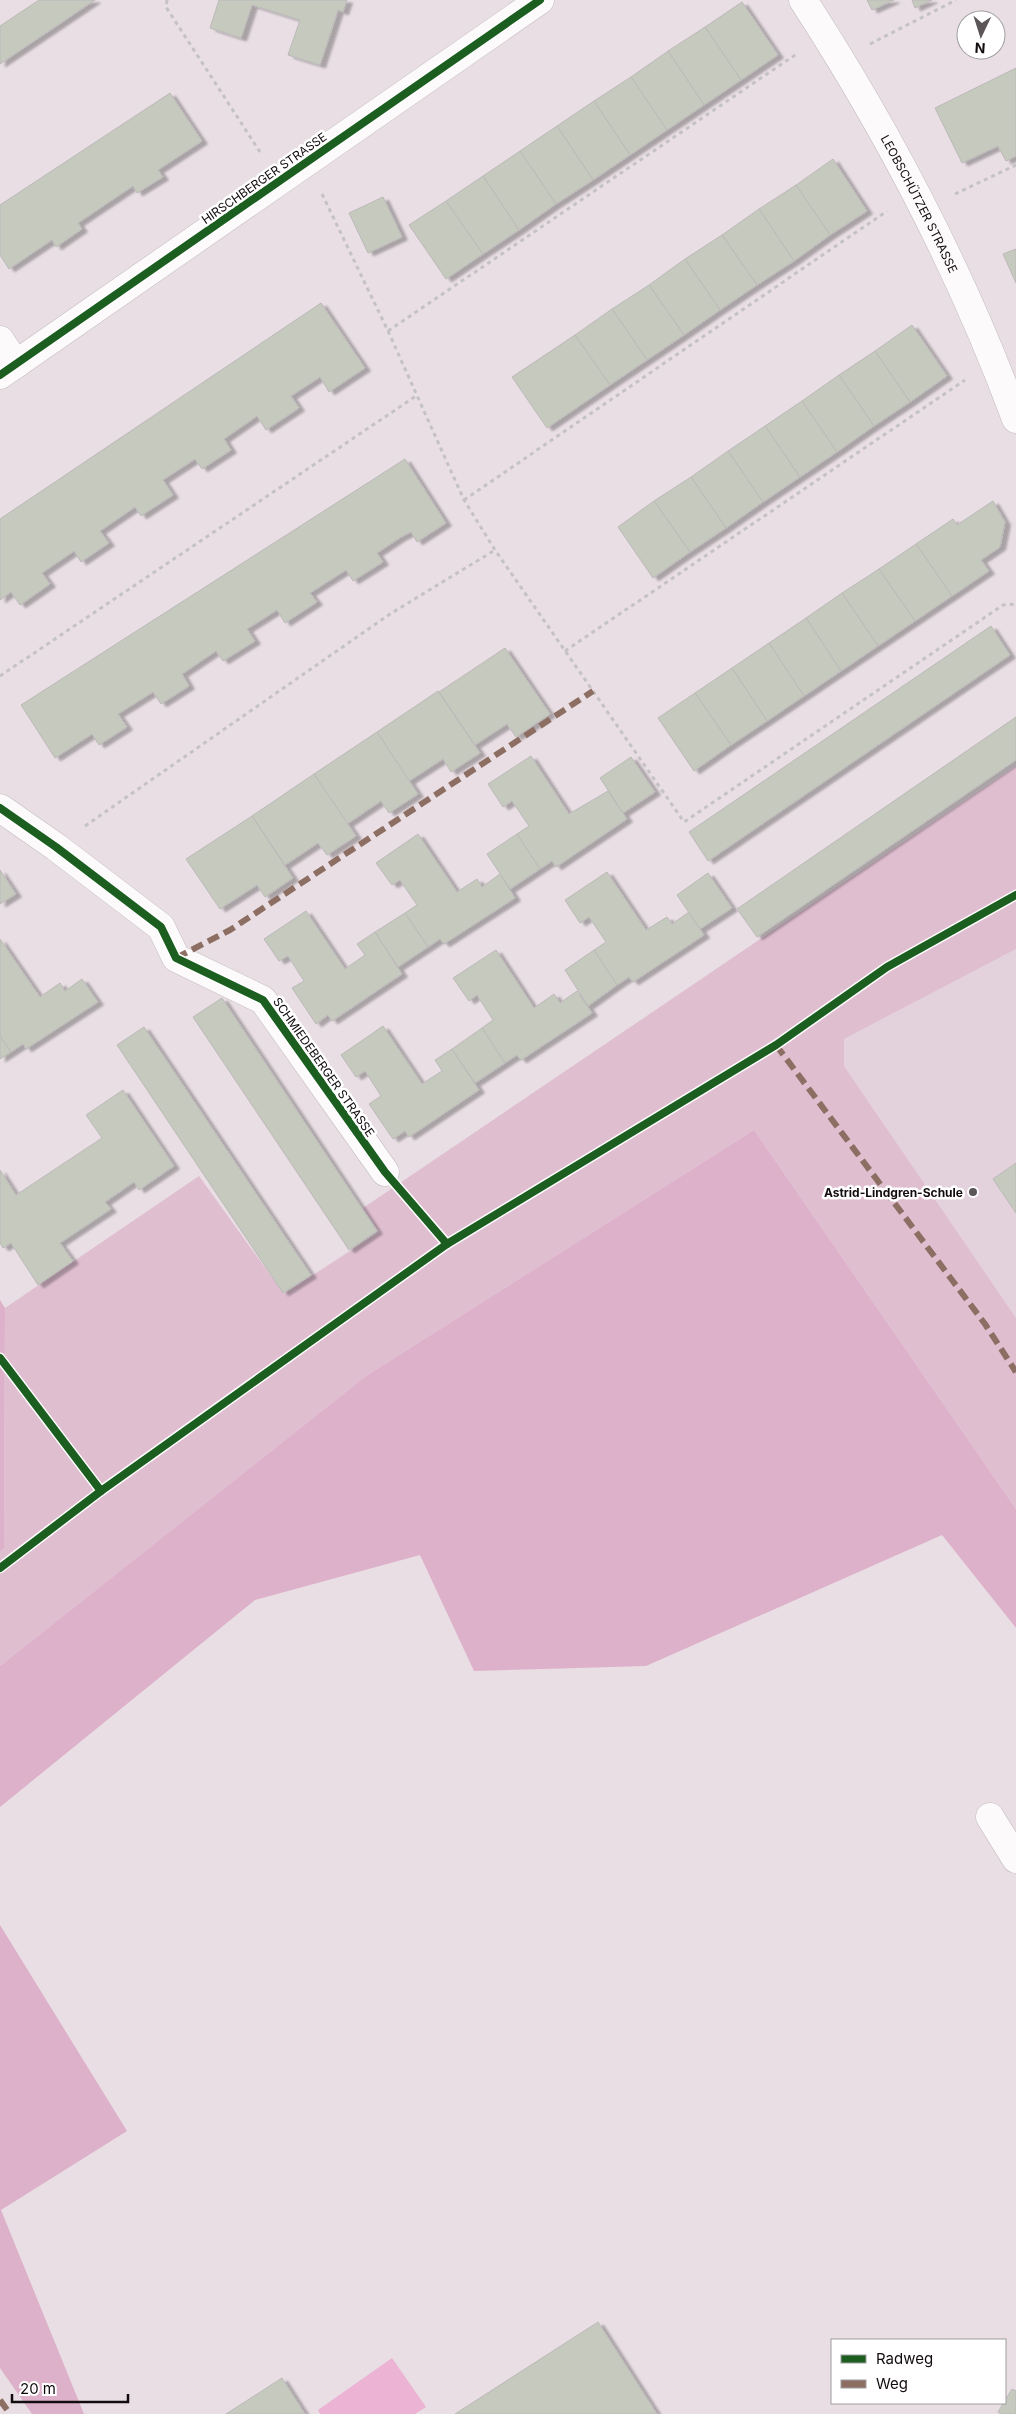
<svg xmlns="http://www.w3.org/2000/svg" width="1016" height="2414" font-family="Inter,sans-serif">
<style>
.built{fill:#e3d1db}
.green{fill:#dfbed0}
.forest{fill:#deb1cb}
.water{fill:#ecb3d4}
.building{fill:#c5c9be;stroke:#bcb9b9;filter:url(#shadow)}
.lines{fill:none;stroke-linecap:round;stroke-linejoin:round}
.minor-casing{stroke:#c4bcc0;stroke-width:29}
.path{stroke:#c5c2c4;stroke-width:3;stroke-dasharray:4 4;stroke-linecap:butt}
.minor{stroke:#fcfafb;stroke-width:28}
.quiet{stroke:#8d6e63;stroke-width:6;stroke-dasharray:12 6;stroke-linecap:butt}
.cycleway-casing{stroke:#fff;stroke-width:11}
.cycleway{stroke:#1b5e20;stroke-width:8}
.poi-dot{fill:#5d5659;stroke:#fff;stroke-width:2}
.labels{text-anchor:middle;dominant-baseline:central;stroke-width:5;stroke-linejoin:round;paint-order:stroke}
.street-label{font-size:12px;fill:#120c0f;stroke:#fff}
.poi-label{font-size:12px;font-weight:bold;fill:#120c0f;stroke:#fff;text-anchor:end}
</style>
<defs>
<filter id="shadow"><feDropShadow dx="5.5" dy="3" stdDeviation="1" flood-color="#0004"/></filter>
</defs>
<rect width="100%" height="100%" fill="#e8dee3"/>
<polygon class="built" points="1016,949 1016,1318 844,1066 844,1039"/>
<polygon class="green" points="1016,766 1016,949 844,1039 844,1066 1016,1318 1016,1509 754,1130 366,1376 0,1666 0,1552 4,1548 5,1308 199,1176 284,1294 379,1232 363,1208"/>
<g class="forest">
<polygon points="754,1130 1016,1509 1016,1628 942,1535 646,1666 474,1671 420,1555 255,1600 0,1807 0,1666 366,1376"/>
<polygon points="0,1300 5,1308 4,1548 0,1552"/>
<polygon points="0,1925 127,2131 1,2210 84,2414 32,2414 0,2368"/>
</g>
<polygon class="water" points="392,2358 426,2407 415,2414 320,2414 318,2410"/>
<g class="building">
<polygon points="39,0 95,0 0,64 0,26"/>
<polygon points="219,0 347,0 343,12 338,10 320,65 288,55 300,20 252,5 241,38 210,28"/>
<polygon points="867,0 894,0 872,10"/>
<polygon points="912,0 932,0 915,8"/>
<polygon points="742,2 778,55 741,80 705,27"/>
<polygon points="705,27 741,80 704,105 668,51"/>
<polygon points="668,51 704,105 667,130 631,77"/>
<polygon points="1016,68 1016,156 1006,161 998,146 962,163 935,108"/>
<polygon points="631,77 667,130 630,155 594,101"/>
<polygon points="170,93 202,141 158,170 163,177 137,193 133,186 78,223 82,229 56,247 52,240 9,269 0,255 0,205"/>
<polygon points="594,101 630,155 593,180 557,126"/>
<polygon points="557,126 593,180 556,204 520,151"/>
<polygon points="520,151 556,204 519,230 483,176"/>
<polygon points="833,159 867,211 830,235 796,185"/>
<polygon points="483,176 519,230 483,254 446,201"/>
<polygon points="796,185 830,235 794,261 759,209"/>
<polygon points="383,197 402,237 368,253 349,213"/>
<polygon points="446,201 483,254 446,279 409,225"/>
<polygon points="759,209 794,261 757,285 722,235"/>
<polygon points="722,235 757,285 720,310 685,259"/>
<polygon points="1016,249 1016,283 1003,254"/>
<polygon points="685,259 720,310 684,335 649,285"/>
<polygon points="649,285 684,335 647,360 612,309"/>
<polygon points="321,303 365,368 329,392 320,377 291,396 299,408 266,430 257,416 224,439 231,450 202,469 195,459 163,480 173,495 141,516 135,507 100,531 109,543 81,562 74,551 42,573 50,584 20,605 11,592 0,600 0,519"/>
<polygon points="612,309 647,360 610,385 575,335"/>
<polygon points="912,325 947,376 910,402 875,351"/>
<polygon points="575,335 610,385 547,428 512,377"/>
<polygon points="875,351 910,402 874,426 839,375"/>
<polygon points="839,375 874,426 837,452 802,401"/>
<polygon points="802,401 837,452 800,477 765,426"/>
<polygon points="765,426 800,477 763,502 728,451"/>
<polygon points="728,451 763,502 726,528 691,477"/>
<polygon points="405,459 446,523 417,542 411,532 401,537 377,553 383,562 353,581 346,570 310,593 317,602 285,623 277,610 247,629 255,641 223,661 216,651 182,674 189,686 161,704 153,692 118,714 127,727 99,745 92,734 55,758 21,705"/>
<polygon points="691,477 726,528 690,552 654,501"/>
<polygon points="654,501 690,552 653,578 618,527"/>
<polygon points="993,501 1005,522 1000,547 981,560 989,571 952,596 916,544 953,519 957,525"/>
<polygon points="916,544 952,596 915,621 879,569"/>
<polygon points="879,569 915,621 878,646 842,593"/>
<polygon points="842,593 878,646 841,671 806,618"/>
<polygon points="806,618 841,671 804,696 769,643"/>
<polygon points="991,626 1010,655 708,861 689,832"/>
<polygon points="769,643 804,696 767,721 732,668"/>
<polygon points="505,648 550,714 516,737 507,724 475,745 439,692"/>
<polygon points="732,668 767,721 731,745 695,693"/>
<polygon points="438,691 480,753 451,772 443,759 409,781 377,732"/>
<polygon points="695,693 731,745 694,771 658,718"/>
<polygon points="1016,717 1016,760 757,937 737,909"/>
<polygon points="377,732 418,794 389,813 381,801 347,824 314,774"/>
<polygon points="531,756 569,814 608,791 627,819 556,867 552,861 540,869 517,834 529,826 512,801 503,807 488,784"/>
<polygon points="631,757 655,792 623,813 600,778"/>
<polygon points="314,774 356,836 327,855 318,843 285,865 252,816"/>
<polygon points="252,816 293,878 265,897 257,885 220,909 186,859"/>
<polygon points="418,834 457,892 477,879 482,887 500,874 515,898 444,944 440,939 428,947 405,913 417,905 400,880 392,885 376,863"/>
<polygon points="517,834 540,869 510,889 487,854"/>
<polygon points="0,870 16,894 0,904"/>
<polygon points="607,872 646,930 667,917 672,924 689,912 704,935 633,982 629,977 617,985 594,950 606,942 589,917 580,923 565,900"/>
<polygon points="708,873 732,908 700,929 677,895"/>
<polygon points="306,911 345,969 365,955 357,944 375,932 402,974 332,1021 328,1015 316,1024 292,988 304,981 288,956 279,961 264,939"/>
<polygon points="405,913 428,947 398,967 375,932"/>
<polygon points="0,939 40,997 60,983 65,991 82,979 98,1002 26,1049 23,1044 11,1052 0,1036"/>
<polygon points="496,950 534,1008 554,994 560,1003 577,991 592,1013 521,1060 517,1055 505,1063 482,1028 493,1020 477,995 469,1001 453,978"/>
<polygon points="594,950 617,985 588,1006 565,970"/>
<polygon points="222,998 377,1231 349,1250 193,1017"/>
<polygon points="383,1026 422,1084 442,1071 435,1060 452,1049 479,1090 409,1137 405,1131 393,1139 369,1104 381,1096 365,1071 356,1077 341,1055"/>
<polygon points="144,1027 311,1275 283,1293 117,1045"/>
<polygon points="482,1028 505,1063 475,1083 452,1049"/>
<polygon points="0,1036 11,1052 0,1059"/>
<polygon points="123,1090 174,1166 139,1190 134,1182 105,1202 111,1209 60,1243 73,1261 38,1285 11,1243 3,1248 0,1243 0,1170 16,1195 102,1138 86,1115"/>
<polygon points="1016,1163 1016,1213 993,1179"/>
<polygon points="598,2322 657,2414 455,2414"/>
<polygon points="282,2378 305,2414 226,2414"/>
<polygon points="1012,2389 1016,2391 1016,2414 1001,2414 998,2412"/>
</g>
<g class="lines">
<g class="minor-casing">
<g id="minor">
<path id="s1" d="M803,0C888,131 962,273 1016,419"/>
<polyline points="0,340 16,364"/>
<polyline points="0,375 540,0"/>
<polyline points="0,808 56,847 161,927 176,958 263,1000 385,1172"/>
<polyline points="990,1817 1016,1859"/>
</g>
</g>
<g class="path">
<polyline points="167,0 166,7 260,152"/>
<polyline points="870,44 956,0"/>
<polyline points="322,194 388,331 464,500 495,550 684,822 1003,605 1016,604"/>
<polyline points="955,194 1016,165"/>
<polyline points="388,331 798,53"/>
<polyline points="464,500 887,211"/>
<polyline points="565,651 965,380"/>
<polyline points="0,676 416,396"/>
<polyline points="85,826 390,614 495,550"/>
</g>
<use href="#minor" class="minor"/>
<g class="quiet">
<polyline points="176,958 230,930 593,691"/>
<polyline points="776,1045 985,1324 1016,1372"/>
<polyline points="0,2400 10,2414"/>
</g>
<g class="cycleway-casing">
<g id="cycleway">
<polyline points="0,375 540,0"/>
<polyline points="0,808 56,847 161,927 176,958 263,1000 385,1172 447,1244"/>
<polyline points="0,1358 101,1491"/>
<polyline points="0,1568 101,1491 447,1244 776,1045 887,967 1016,895"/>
</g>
</g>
<use href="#cycleway" class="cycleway"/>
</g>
<circle class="poi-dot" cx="973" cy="1192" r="5"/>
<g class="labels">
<g class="street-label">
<text transform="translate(264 178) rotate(-35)">HIRSCHBERGER STRASSE</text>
<text stroke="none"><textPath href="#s1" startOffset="235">LEOBSCHÜTZER STRASSE</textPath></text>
<text transform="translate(324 1067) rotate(55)">SCHMIEDEBERGER STRASSE</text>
</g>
<g class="poi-label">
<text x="963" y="1192">Astrid-Lindgren-Schule</text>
</g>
</g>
<rect x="831" y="2339" width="175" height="65" fill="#ffffff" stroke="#a09e9f"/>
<rect x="841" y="2355" width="25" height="8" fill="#1b5e20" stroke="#a09e9f"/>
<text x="876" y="2364" font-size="15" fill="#120c0f">Radweg</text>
<rect x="841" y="2380" width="25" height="8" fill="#8d6e63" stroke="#a09e9f"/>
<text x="876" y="2389" font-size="15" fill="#120c0f">Weg</text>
<g transform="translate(981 35) rotate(184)"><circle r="24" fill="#ffffff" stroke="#a09e9f"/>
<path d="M0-4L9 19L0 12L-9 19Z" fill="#5d5659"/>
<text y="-8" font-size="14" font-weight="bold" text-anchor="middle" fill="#120c0f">N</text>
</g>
<path d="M12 2394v8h116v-8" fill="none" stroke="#120c0f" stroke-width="2.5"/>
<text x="20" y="2394" font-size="15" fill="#120c0f" stroke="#ffffff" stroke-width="4" paint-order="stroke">20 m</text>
</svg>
